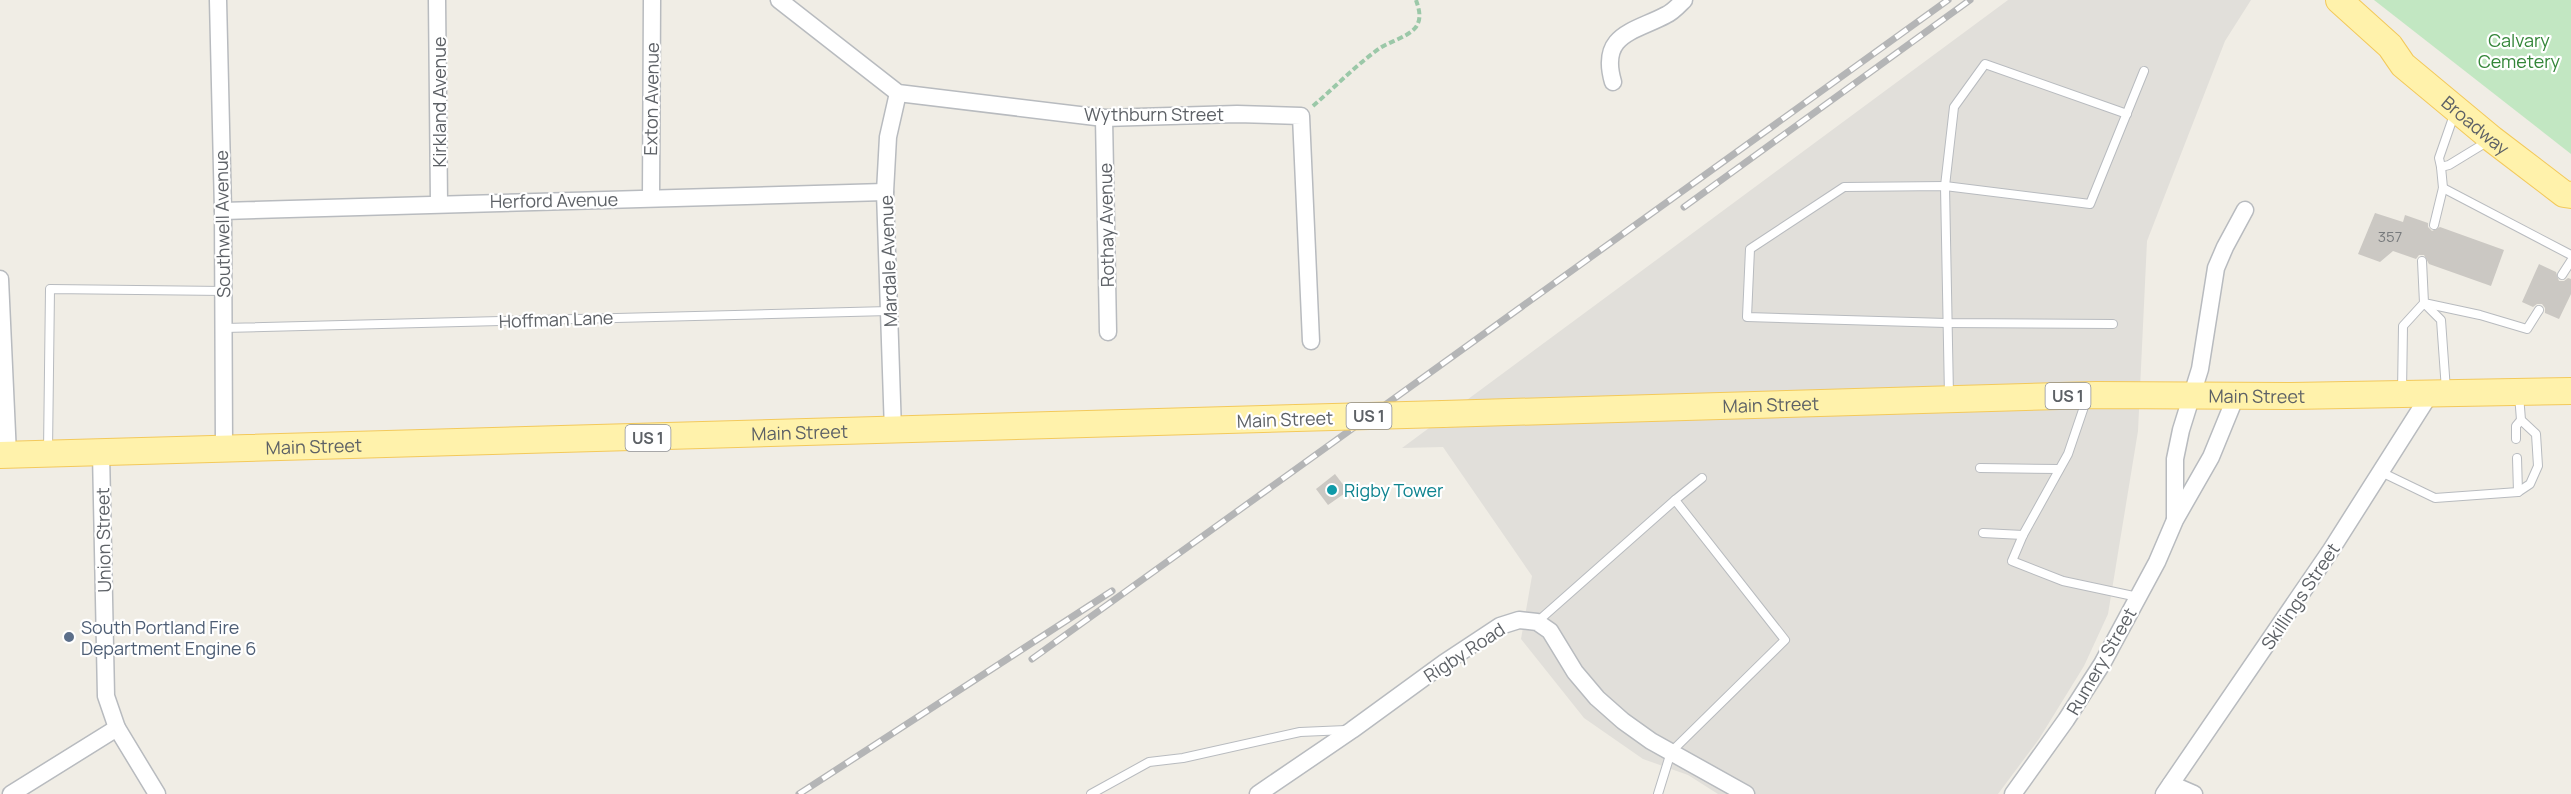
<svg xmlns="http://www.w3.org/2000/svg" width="2571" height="794" font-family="Manrope,sans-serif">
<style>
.industrial{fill:#e1dfda}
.green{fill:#c2e7c2}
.building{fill:#cbc8c3}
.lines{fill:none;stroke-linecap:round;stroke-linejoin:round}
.service-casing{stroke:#b8bbbf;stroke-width:10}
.minor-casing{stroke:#b8bbbf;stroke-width:19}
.primary-casing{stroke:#f3c95b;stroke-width:28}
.path{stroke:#9bc8a8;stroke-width:4;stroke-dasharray:6 3;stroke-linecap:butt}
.service{stroke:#fff;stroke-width:8}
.minor{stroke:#fff;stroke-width:16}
.primary{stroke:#fff2ab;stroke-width:26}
.rail-casing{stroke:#b4b5b6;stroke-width:7}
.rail{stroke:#fff;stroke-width:4.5;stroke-dasharray:14;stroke-linecap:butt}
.primary-bridge-casing{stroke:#f3c95b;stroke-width:28;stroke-linecap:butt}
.primary-bridge{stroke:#fff2ab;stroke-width:26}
.culture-dot{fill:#0f9aa8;stroke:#fff;stroke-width:2}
.service-dot{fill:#5c6f8a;stroke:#fff;stroke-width:2}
.labels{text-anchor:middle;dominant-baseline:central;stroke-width:4.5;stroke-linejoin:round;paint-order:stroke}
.number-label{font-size:15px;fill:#787b7d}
.shield{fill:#fff;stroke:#8e9094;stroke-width:1.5}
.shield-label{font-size:16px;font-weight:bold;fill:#5d6166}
.park-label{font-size:18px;fill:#348639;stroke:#fff}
.street-label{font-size:18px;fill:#5d6166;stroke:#fff}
.culture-label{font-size:18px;fill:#0d838f;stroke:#fff;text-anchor:start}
.service-label{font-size:18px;fill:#4e5e75;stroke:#fff;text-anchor:start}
</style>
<rect width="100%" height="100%" fill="#f0ede5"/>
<polygon class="industrial" points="2008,0 2251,0 2225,41 2147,241 2138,431 2108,614 2084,666 2039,739 1998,794 1718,794 1688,775 1643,759 1584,718 1521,639 1532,576 1443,447 1402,448"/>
<polygon class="green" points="2374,0 2571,0 2571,154"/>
<g class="building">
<polygon points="2375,213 2403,222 2405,215 2428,223 2428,227 2432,231 2440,227 2504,250 2491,286 2429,264 2424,255 2419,255 2416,259 2393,251 2380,262 2358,254"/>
<polygon points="2539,264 2556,272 2559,281 2564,281 2568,278 2571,279 2571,294 2559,319 2545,313 2545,308 2542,304 2537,304 2533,307 2522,302"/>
<polygon points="1335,474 1348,491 1328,505 1316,489"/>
</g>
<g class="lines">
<g class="service-casing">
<g id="service">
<polyline points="2455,112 2439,158 2441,167 2449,165 2490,140"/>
<polyline points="2443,188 2571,255"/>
<polyline points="2434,225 2443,188 2441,167"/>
<polyline points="2422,261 2424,303 2480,315 2527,329 2539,310"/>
<polyline points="2562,275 2571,261"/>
<polyline points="2113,324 1946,323 1747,317 1750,249 1844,187 1945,186 2090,204 2144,71"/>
<polyline points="224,328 889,311"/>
<polyline points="2402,392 2403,326 2424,303 2441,320 2446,390"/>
<polyline points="1949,396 1945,186 1954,107 1985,64 2127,114"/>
<polyline points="2087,398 2068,454 2023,535 2012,561 2063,581 2138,597"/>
<polyline points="2516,439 2516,426 2521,420"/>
<polyline points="48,451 50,289 224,291"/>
<polyline points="2517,458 2518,492"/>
<polyline points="1980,468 2059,469"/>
<polyline points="2381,472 2435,498 2518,492 2530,484 2538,466 2536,434 2521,420 2519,395"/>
<polyline points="1675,500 1702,478"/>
<polyline points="1983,533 2023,535"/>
<polyline points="1537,622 1675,500 1785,640 1671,752 1658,794"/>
<polyline points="1091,794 1149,762 1183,758 1300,732 1346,730"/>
</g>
</g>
<g class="minor-casing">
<g id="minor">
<polyline points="218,0 223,211 224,448"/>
<polyline points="437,0 439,203"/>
<polyline points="779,0 898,93 1104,118 1237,114 1301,116 1311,341"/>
<path d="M1613,82C1599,34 1634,32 1666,15C1673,12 1679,5 1684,0"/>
<polyline points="1104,118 1108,332"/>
<polyline points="651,198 652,0"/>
<polyline points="223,211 885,192"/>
<polyline points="0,279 8,455"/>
<polyline points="893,431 885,192 888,137 898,93"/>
<polyline points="101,452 106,696 117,728 157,794"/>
<polyline points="2175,519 2175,459 2181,430 2200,369 2216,268 2225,247 2245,210"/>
<polyline points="2171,784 2194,794"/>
<polyline points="11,794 117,728"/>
<polyline points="1258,794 1352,730 1444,663 1500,626 1519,620 1537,622 1550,631 1575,672 1597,698 1623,721 1651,741 1746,794"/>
<polyline points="2013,794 2066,720 2102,664 2157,562 2175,520 2211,457 2236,396"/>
<polyline points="2164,794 2331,550 2430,394"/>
</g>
</g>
<g class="primary-casing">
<g id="primary">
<path id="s1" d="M2339,0L2390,46L2403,65L2492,139L2564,194L2571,195"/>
<path id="s2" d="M1443,414L2096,395L2291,396L2571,391"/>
<path id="s3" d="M0,455L1296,418"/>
</g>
</g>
<path class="path" d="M1313,106C1335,87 1356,65 1380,48C1391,41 1408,37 1416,27C1422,18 1419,9 1416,0"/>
<use href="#service" class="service"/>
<use href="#minor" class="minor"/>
<use href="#primary" class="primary"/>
<g class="rail-casing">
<g id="rail">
<polyline points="1684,207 1970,0"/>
<polyline points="1032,659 1948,0"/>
<polyline points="799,794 1112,591"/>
</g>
</g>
<use href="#rail" class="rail"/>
<g class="primary-bridge-casing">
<polyline id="primary-bridge" points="1296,418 1443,414"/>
</g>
<use href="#primary-bridge" class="primary-bridge"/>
</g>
<circle class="culture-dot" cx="1332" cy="490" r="6"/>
<circle class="service-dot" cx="69" cy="637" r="6"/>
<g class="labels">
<g class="number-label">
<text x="2390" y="236">357</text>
</g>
<g class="shield">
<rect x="2045.5" y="383" width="45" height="26" rx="4.5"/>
<rect x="1346.5" y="403" width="45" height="26" rx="4.5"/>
<rect x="625.5" y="425" width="45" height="26" rx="4.5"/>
</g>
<g class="shield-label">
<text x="2068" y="396">US 1</text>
<text x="1369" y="416">US 1</text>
<text x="648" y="438">US 1</text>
</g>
<g class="park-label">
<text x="2519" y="40">Calvary<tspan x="2519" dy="21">Cemetery</tspan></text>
</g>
<g class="street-label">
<text transform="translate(651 99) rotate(-89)">Exton Avenue</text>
<text transform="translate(439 102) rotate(-90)">Kirkland Avenue</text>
<text x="1154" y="114">Wythburn Street</text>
<text stroke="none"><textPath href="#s1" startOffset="186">Broadway</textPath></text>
<text transform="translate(554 200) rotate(-1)">Herford Avenue</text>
<text transform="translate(222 224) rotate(-91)">Southwell Avenue</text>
<text transform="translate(1106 225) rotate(-91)">Rothay Avenue</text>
<text transform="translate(888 261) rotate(-92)">Mardale Avenue</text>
<text transform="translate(556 319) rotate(-2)">Hoffman Lane</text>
<text stroke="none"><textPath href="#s2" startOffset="814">Main Street</textPath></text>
<text stroke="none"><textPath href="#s2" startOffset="328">Main Street</textPath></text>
<text transform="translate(1285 419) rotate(-2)">Main Street</text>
<text stroke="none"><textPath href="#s3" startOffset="800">Main Street</textPath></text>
<text stroke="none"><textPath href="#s3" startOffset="314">Main Street</textPath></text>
<text transform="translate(103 540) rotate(-91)">Union Street</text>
<text transform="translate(2300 596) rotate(-56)">Skillings Street</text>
<text transform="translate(1464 652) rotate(-33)">Rigby Road</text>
<text transform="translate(2101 661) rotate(-60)">Rumery Street</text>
</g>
<g class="culture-label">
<text x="1344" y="490">Rigby Tower</text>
</g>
<g class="service-label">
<text x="81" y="627">South Portland Fire<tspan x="81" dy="21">Department Engine 6</tspan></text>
</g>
</g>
</svg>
